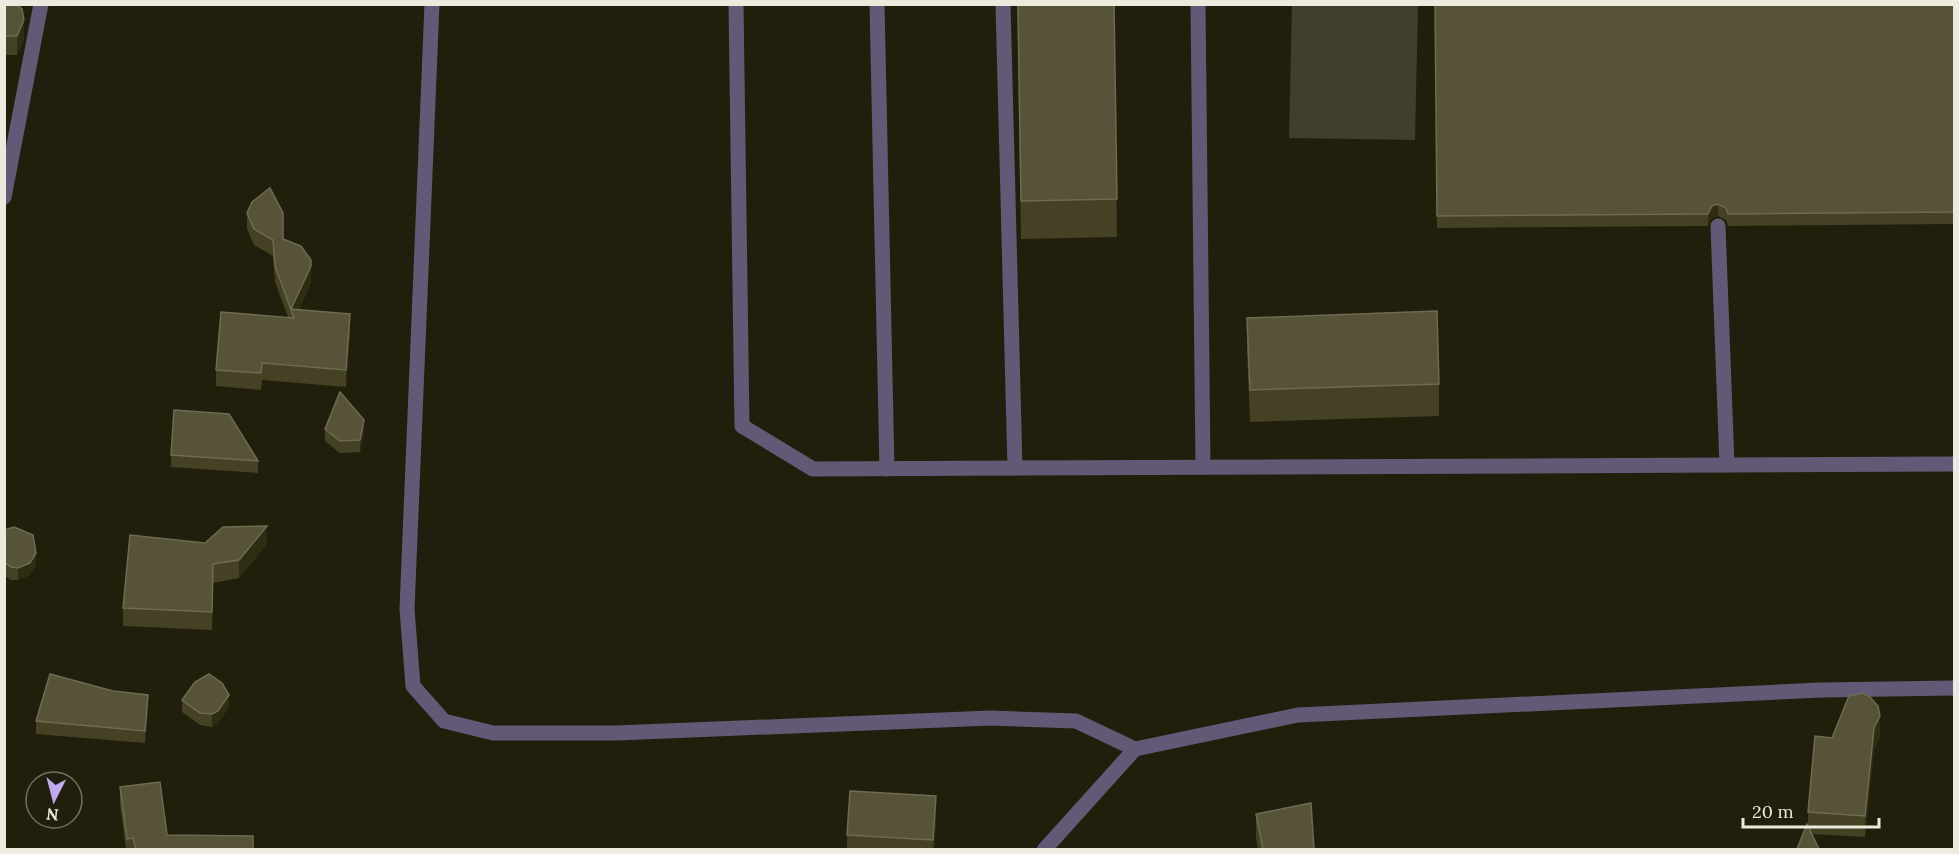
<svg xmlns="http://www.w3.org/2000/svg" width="1959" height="854" font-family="Lora,serif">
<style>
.green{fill:#403e2d}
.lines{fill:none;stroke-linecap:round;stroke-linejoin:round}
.service{stroke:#625977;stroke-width:15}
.minor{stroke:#625977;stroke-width:15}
.wall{fill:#444124}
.shaded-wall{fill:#2e2c12}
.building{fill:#565338;stroke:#6d6b52;stroke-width:1.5}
</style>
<rect width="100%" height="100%" fill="#211f0b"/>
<polygon class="green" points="1292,5 1418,5 1415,140 1289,138"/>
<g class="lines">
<g class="service">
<polyline points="736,4 742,426 813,469 1954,464"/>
<polyline points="877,4 887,469"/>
<polyline points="1003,4 1015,468"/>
<polyline points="1198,4 1203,467"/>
<polyline points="1718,226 1727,465"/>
</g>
<g class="minor">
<polyline points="432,4 407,609 413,686 444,721 493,733 617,733 991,718 1076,721 1135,749"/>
<polyline points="4,197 41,4"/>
<polyline points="1044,850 1135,749 1298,715 1821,690 1954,688"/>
</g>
</g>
<g class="wall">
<polygon points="4,4 24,39 17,55 4,55"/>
<polygon points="1017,4 1114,4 1117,237 1021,239"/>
<polygon points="1435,4 1954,4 1954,224 1728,226 1726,220 1718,216 1712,218 1708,226 1437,228"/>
<polygon points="247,213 283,239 311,283 299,310 350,331 346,387 262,380 261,390 216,386 216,370 288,317 275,282 273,256 254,245 247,229"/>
<polygon points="1247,318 1439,384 1439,416 1250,422 1247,350"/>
<polygon points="325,429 364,432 360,452 340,453 325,441"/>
<polygon points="171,455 258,461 258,473 171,467"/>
<polygon points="4,530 36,565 30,575 18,580 11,580 4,575"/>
<polygon points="205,543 267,544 239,578 213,583 212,630 123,626 123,608"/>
<polygon points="182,700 229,707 218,723 212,727 200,725 182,712"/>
<polygon points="148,707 145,743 36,734 36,721"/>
<polygon points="1880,737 1874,749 1865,837 1811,834 1808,826 1808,812 1832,738"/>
<polygon points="120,787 167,835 253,849 126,849 120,805"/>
<polygon points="1256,814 1314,849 1258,849 1256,837"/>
<polygon points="936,819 934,849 847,849 847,835"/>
</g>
<g class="shaded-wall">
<polygon points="24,20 24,39 17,55 17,36"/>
<polygon points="1718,204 1718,216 1712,218 1708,226 1708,214 1712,206"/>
<polygon points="311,260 311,283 294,321 291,309"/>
<polygon points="350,314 350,331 346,387 346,370"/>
<polygon points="364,420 364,432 360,452 360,440"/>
<polygon points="267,526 267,544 239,578 239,560"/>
<polygon points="36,553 36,565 30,575 18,580 18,568"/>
<polygon points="148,695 148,707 145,743 145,731"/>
<polygon points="229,695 229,707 218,723 212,727 212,714"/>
<polygon points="1880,716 1880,737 1874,749 1865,837 1865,816 1874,728"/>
<polygon points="936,796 936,819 934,849 933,849"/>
</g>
<g class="building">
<polygon points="4,4 16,4 22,9 24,20 17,36 4,36"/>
<polygon points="1018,4 1114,4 1117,199 1021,201"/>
<polygon points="1435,4 1954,4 1954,212 1728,214 1726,208 1718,204 1712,206 1708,214 1437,216"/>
<polygon points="270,188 283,213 283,239 301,246 311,260 311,266 291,309 350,314 346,370 262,363 261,373 216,370 221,312 294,318 275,266 273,240 254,229 247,213 252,202"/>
<polygon points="1437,311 1439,384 1250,390 1247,318"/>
<polygon points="340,392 364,420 360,440 340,441 325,429"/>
<polygon points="174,410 229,414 258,461 171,455"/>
<polygon points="267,526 239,560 213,564 212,612 123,608 130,535 205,543 223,527"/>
<polygon points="14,527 33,535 36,553 30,563 18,568 11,567 4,562 4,530"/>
<polygon points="50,674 113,691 148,695 145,731 36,721"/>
<polygon points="209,674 222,683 229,695 218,711 212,714 200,713 182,700 195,682"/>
<polygon points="1863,693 1870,697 1878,706 1880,716 1874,728 1865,816 1808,812 1815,736 1832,738 1849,696"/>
<polygon points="160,782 167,835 253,836 253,849 136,849 133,838 127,839 120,787"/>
<polygon points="850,791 936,796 933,840 847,835"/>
<polygon points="1311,803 1314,849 1263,849 1256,814"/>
<polygon points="1807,824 1819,849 1797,849"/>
</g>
<rect width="1959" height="854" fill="none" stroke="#ebeadd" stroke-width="12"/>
<g transform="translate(54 800) rotate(186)"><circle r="28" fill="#211f0b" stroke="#72705f" stroke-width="1.5"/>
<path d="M0-4.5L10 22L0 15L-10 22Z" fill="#bfa8f4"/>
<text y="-9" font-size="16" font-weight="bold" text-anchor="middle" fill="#ebeadd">N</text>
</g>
<path d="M1743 818v9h136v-9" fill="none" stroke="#ebeadd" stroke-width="3"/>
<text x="1752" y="818" font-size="18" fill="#ebeadd" stroke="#211f0b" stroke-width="4.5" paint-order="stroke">20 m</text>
</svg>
